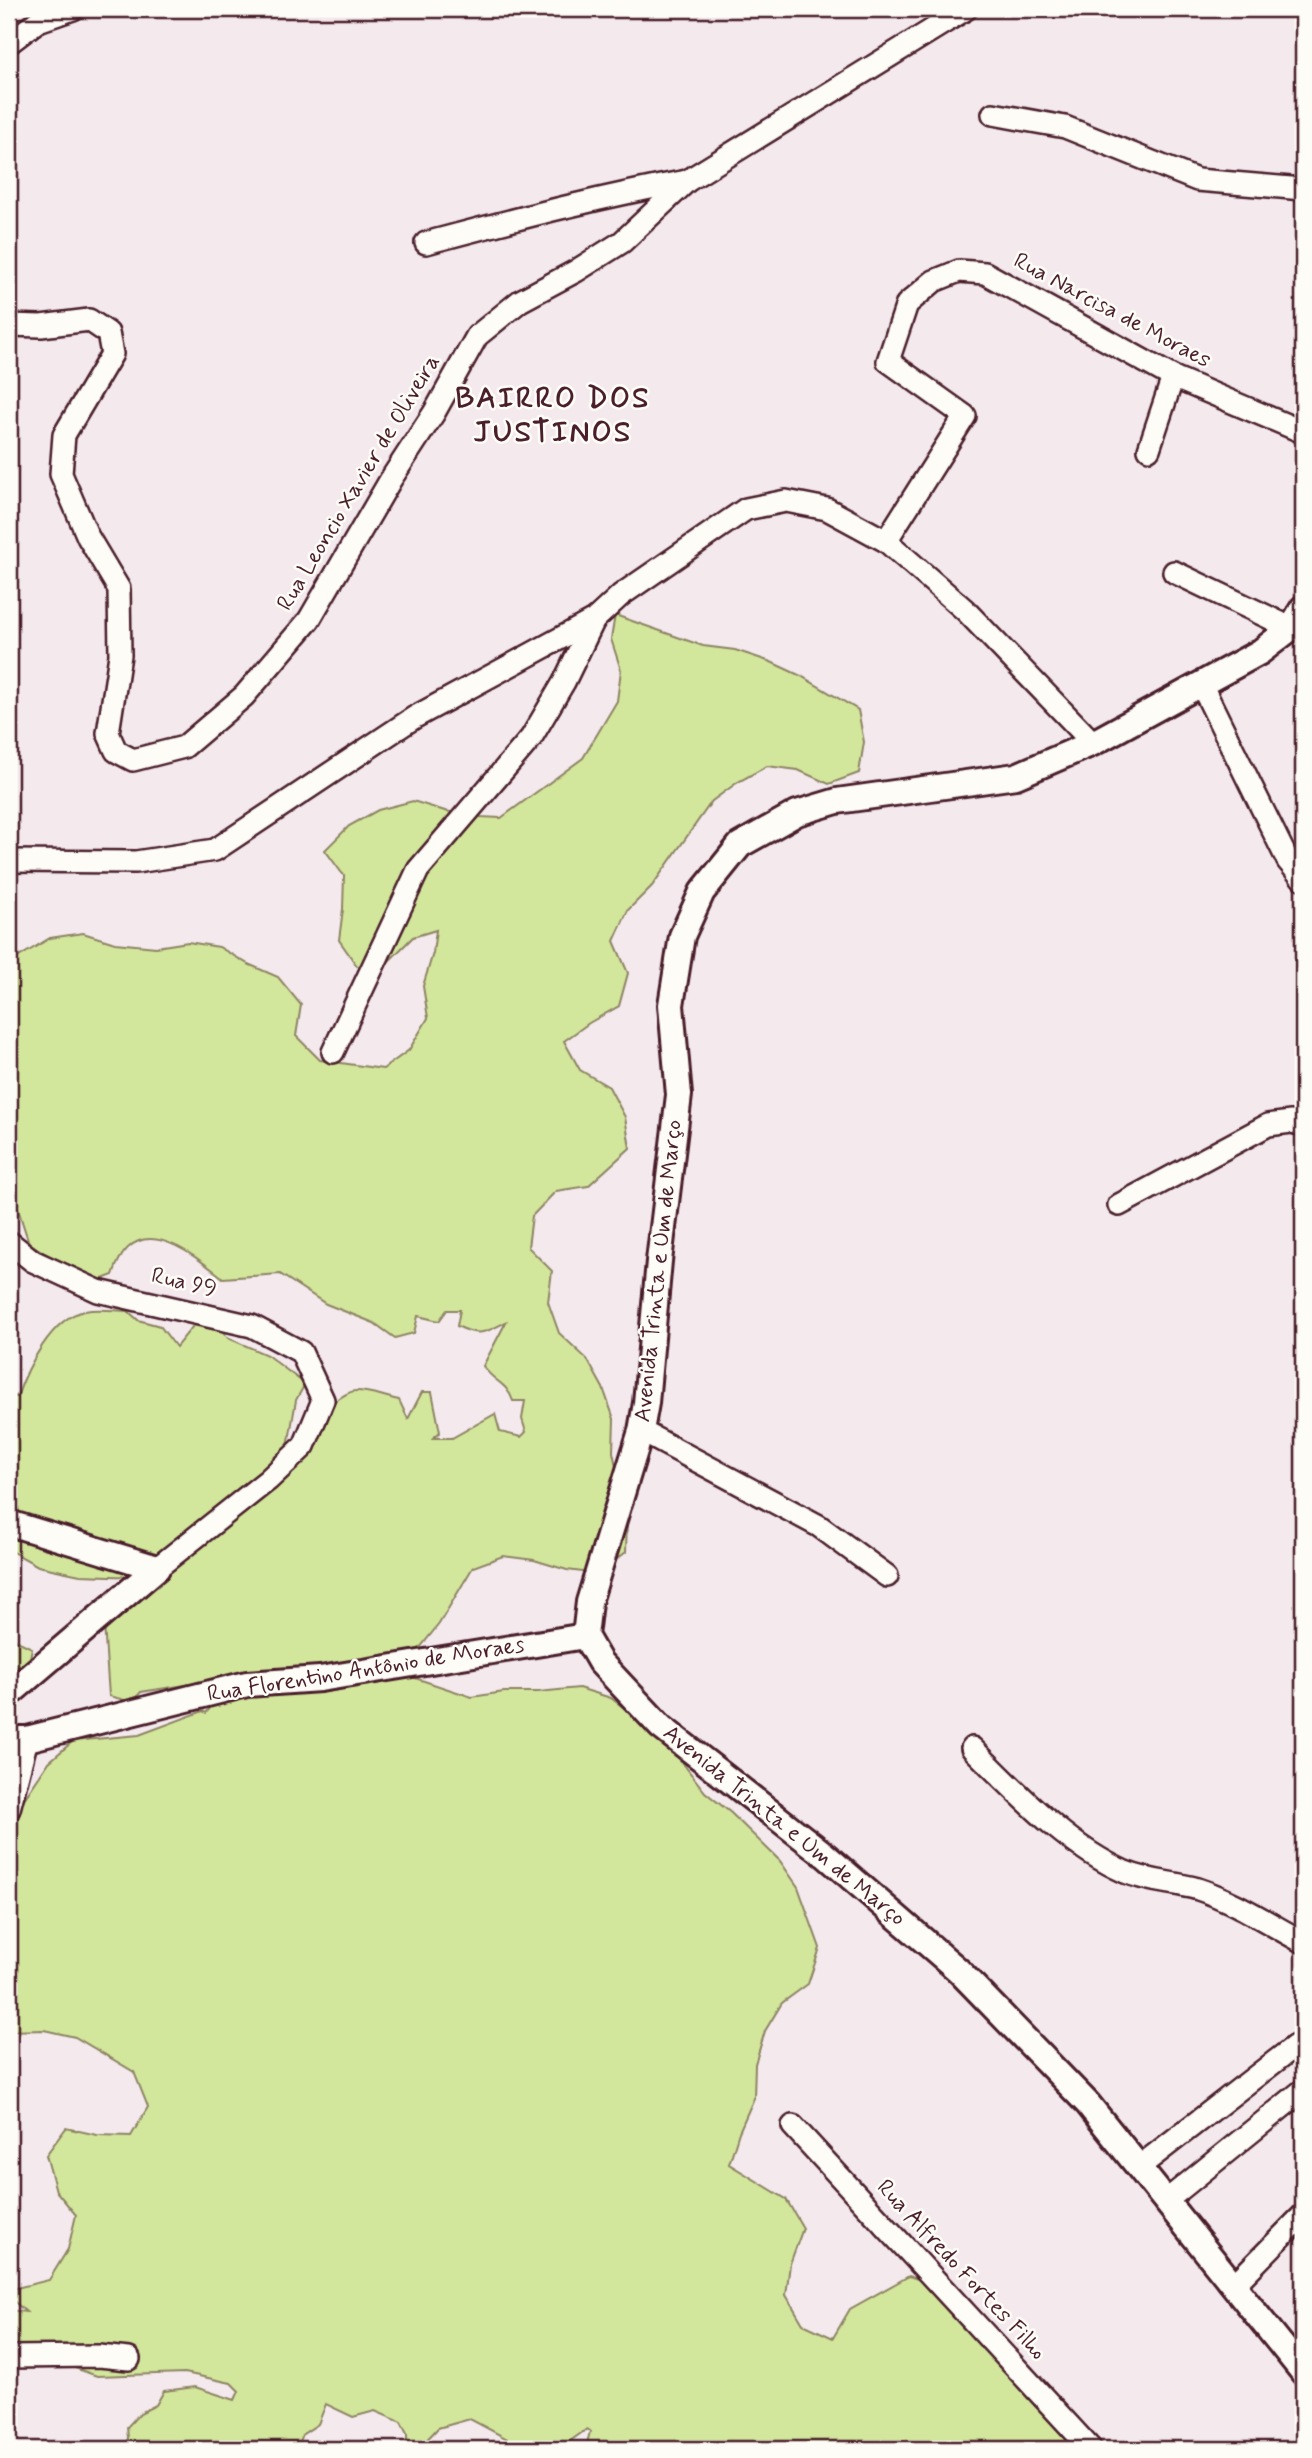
<svg xmlns="http://www.w3.org/2000/svg" width="1312" height="2458" font-family="Mynerve,sans-serif">
<style>
.green{fill:#d2e79c;stroke:#8e8364;stroke-width:2}
.lines{fill:none;stroke-linecap:round;stroke-linejoin:round}
.minor-casing{stroke:#4a1f2b;stroke-width:26}
.tertiary-casing{stroke:#4a1f2b;stroke-width:30}
.minor{stroke:#fdfcf7;stroke-width:21}
.tertiary{stroke:#fdfcf7;stroke-width:24}
.labels{text-anchor:middle;dominant-baseline:central;stroke-width:5;stroke-linejoin:round;paint-order:stroke}
.street-label{font-size:23px;fill:#4a1f2b;stroke:#fdfcf7}
.district-label{font-size:30px;font-weight:bold;letter-spacing:2px;fill:#4a1f2b;stroke:#fdfcf7}
</style>
<rect width="100%" height="100%" fill="#f4eaee"/>
<filter id="ink" filterUnits="userSpaceOnUse"><feTurbulence type="fractalNoise" baseFrequency=".0143" numOctaves="2"/><feDisplacementMap in="SourceGraphic" scale="14" xChannelSelector="R" yChannelSelector="G"/><feConvolveMatrix kernelMatrix="1 2 1 2 8 2 1 2 1" color-interpolation-filters="sRGB"/></filter>
<g filter="url(#ink)">
<g class="green">
<path d="M615,615L703,646L735,650L771,662L801,676L858,710L864,742L859,773L829,784L798,770L767,766L738,782L712,801L652,886L628,910L614,941L628,973L619,1006L589,1023L564,1041L580,1070L609,1087L625,1117L630,1148L588,1186L556,1191L532,1216L528,1247L552,1271L548,1302L559,1333L587,1359L603,1388L614,1419L613,1452L627,1518L626,1552L598,1574L567,1570L534,1560L503,1556L473,1567L439,1624L400,1673L472,1697L504,1692H538L579,1688L611,1698L664,1739L705,1792L731,1813L780,1861L798,1887L820,1948L808,1984L782,2003L765,2031L755,2064L754,2098L739,2132L729,2164L786,2199L803,2228L790,2264L786,2295L803,2324L833,2338L850,2309L909,2276L941,2287L1101,2449H582L587,2444L590,2431L587,2429L559,2449H526L470,2419L438,2428L418,2449H407V2434L401,2422L375,2411L353,2417L326,2404L318,2424L303,2434L297,2449H129L127,2427L140,2413L156,2405L164,2391L195,2387L235,2400L239,2391L231,2383L185,2373L97,2376L44,2357L9,2355V2310L26,2312L9,2297L12,2289L49,2280L68,2249L76,2215L56,2191L46,2155L66,2128L97,2135L131,2136L148,2107L134,2072L75,2037L44,2030L9,2031V1870L16,1850L12,1817L49,1762L73,1741L139,1735L203,1711L206,1713L225,1691L205,1682L141,1692L132,1702L109,1696L104,1624L138,1577L80,1575L38,1566L9,1550V1395L17,1397C27,1368 52,1317 85,1311C98,1308 115,1311 128,1311L138,1320L160,1326L176,1347L205,1311L228,1338L267,1355L305,1384L296,1400L288,1446C301,1433 339,1391 356,1391C370,1391 386,1397 399,1400L408,1419L422,1392H432L440,1432L433,1438H452L495,1414L500,1432L521,1437L526,1432L522,1419L525,1401H513C506,1381 494,1383 483,1366L506,1322C485,1333 479,1337 457,1326L460,1310H447L439,1321L418,1316L414,1333L395,1338L374,1323L326,1304L280,1274L223,1278C188,1250 134,1208 113,1275L92,1283L29,1243L9,1181V963L50,938L83,933L115,943L156,947L188,942L219,947L248,964L278,977L301,1005L296,1036L320,1060L383,1069L409,1050L428,1018L423,986L433,953L436,930L413,937L389,961L357,966L339,940L343,909L344,876L325,850L349,826L378,810L413,801L445,811L480,817L501,818L583,758L617,701L621,670L611,639Z"/>
<polygon points="9,1637 32,1648 26,1678 9,1697"/>
</g>
<g class="lines">
<g class="minor-casing">
<g id="minor">
<polyline points="9,43 38,21 73,9"/>
<polyline points="993,114 1065,127 1197,180 1303,189"/>
<path d="M426,243C513,220 598,197 687,181"/>
<polyline points="9,325 41,326 89,320 108,333 112,354 64,435 61,474 88,537 119,589 120,655 108,733 116,751 133,760 184,747 244,696 309,620 391,479 434,413 477,336 520,301 576,271 622,242 687,181 966,9"/>
<polyline points="1149,449 1173,377"/>
<polyline points="886,541 965,416 888,361 907,304 934,281 959,271 985,273 1173,377 1303,432"/>
<polyline points="1174,572 1291,628"/>
<polyline points="1201,684 1288,861 1303,879"/>
<polyline points="9,861 136,862 215,850 415,717 594,620 621,595 746,509 786,501 827,509 886,541 965,610 1093,743"/>
<polyline points="333,1052 418,870 531,738 564,682 594,620"/>
<polyline points="1119,1205 1268,1125 1291,1122 1303,1125"/>
<polyline points="9,1242 33,1261 98,1291 252,1326 301,1352 323,1400 304,1446 268,1480 157,1568"/>
<polyline points="641,1431 819,1526 887,1576"/>
<path d="M972,1748C1018,1793 1065,1845 1125,1872C1149,1882 1174,1882 1198,1889C1235,1901 1269,1924 1303,1942"/>
<polyline points="9,1809 27,1739"/>
<polyline points="793,2126 1091,2449"/>
<polyline points="1139,2167 1295,2046"/>
<polyline points="1166,2201 1303,2090"/>
<polyline points="1234,2285 1303,2215"/>
<polyline points="9,2357 99,2356 129,2359"/>
</g>
</g>
<g class="tertiary-casing">
<g id="tertiary">
<polyline points="1303,608 1291,628 1260,652 1093,743 1016,776 837,801 797,813 740,845 702,892 682,936 671,1005 679,1095 659,1261 646,1403 641,1431 589,1602 585,1636 600,1662 661,1727 825,1855 958,1970 1088,2104 1303,2372"/>
<polyline points="9,1523 157,1568"/>
<polyline points="9,1694 157,1568"/>
<polyline points="9,1739 27,1739 247,1684 320,1679 585,1636"/>
</g>
</g>
<use href="#minor" class="minor"/>
<use href="#tertiary" class="tertiary"/>
</g>
</g>
<g class="labels">
<g class="street-label">
<text transform="translate(1112 311) rotate(28)">Rua Narcisa de Moraes</text>
<text transform="translate(359 483) rotate(-59)">Rua Leoncio Xavier de Oliveira</text>
<text transform="translate(659 1271) rotate(-84)">Avenida Trinta e Um de Março</text>
<text transform="translate(184 1283) rotate(13)">Rua 99</text>
<text transform="translate(366 1670) rotate(-9)">Rua Florentino Antônio de Moraes</text>
<text transform="translate(784 1826) rotate(39)">Avenida Trinta e Um de Março</text>
<text transform="translate(961 2270) rotate(47)">Rua Alfredo Fortes Filho</text>
</g>
<g class="district-label">
<text x="553" y="398">BAIRRO DOS<tspan x="553" dy="34">JUSTINOS</tspan></text>
</g>
</g>
<rect width="1312" height="2458" fill="none" stroke="#fdfcf7" stroke-width="35"/>
<rect x="18" y="18" width="1277" height="2423" fill="none" stroke="#4a1f2b" stroke-width="2.5" filter="url(#ink)"/>
</svg>
